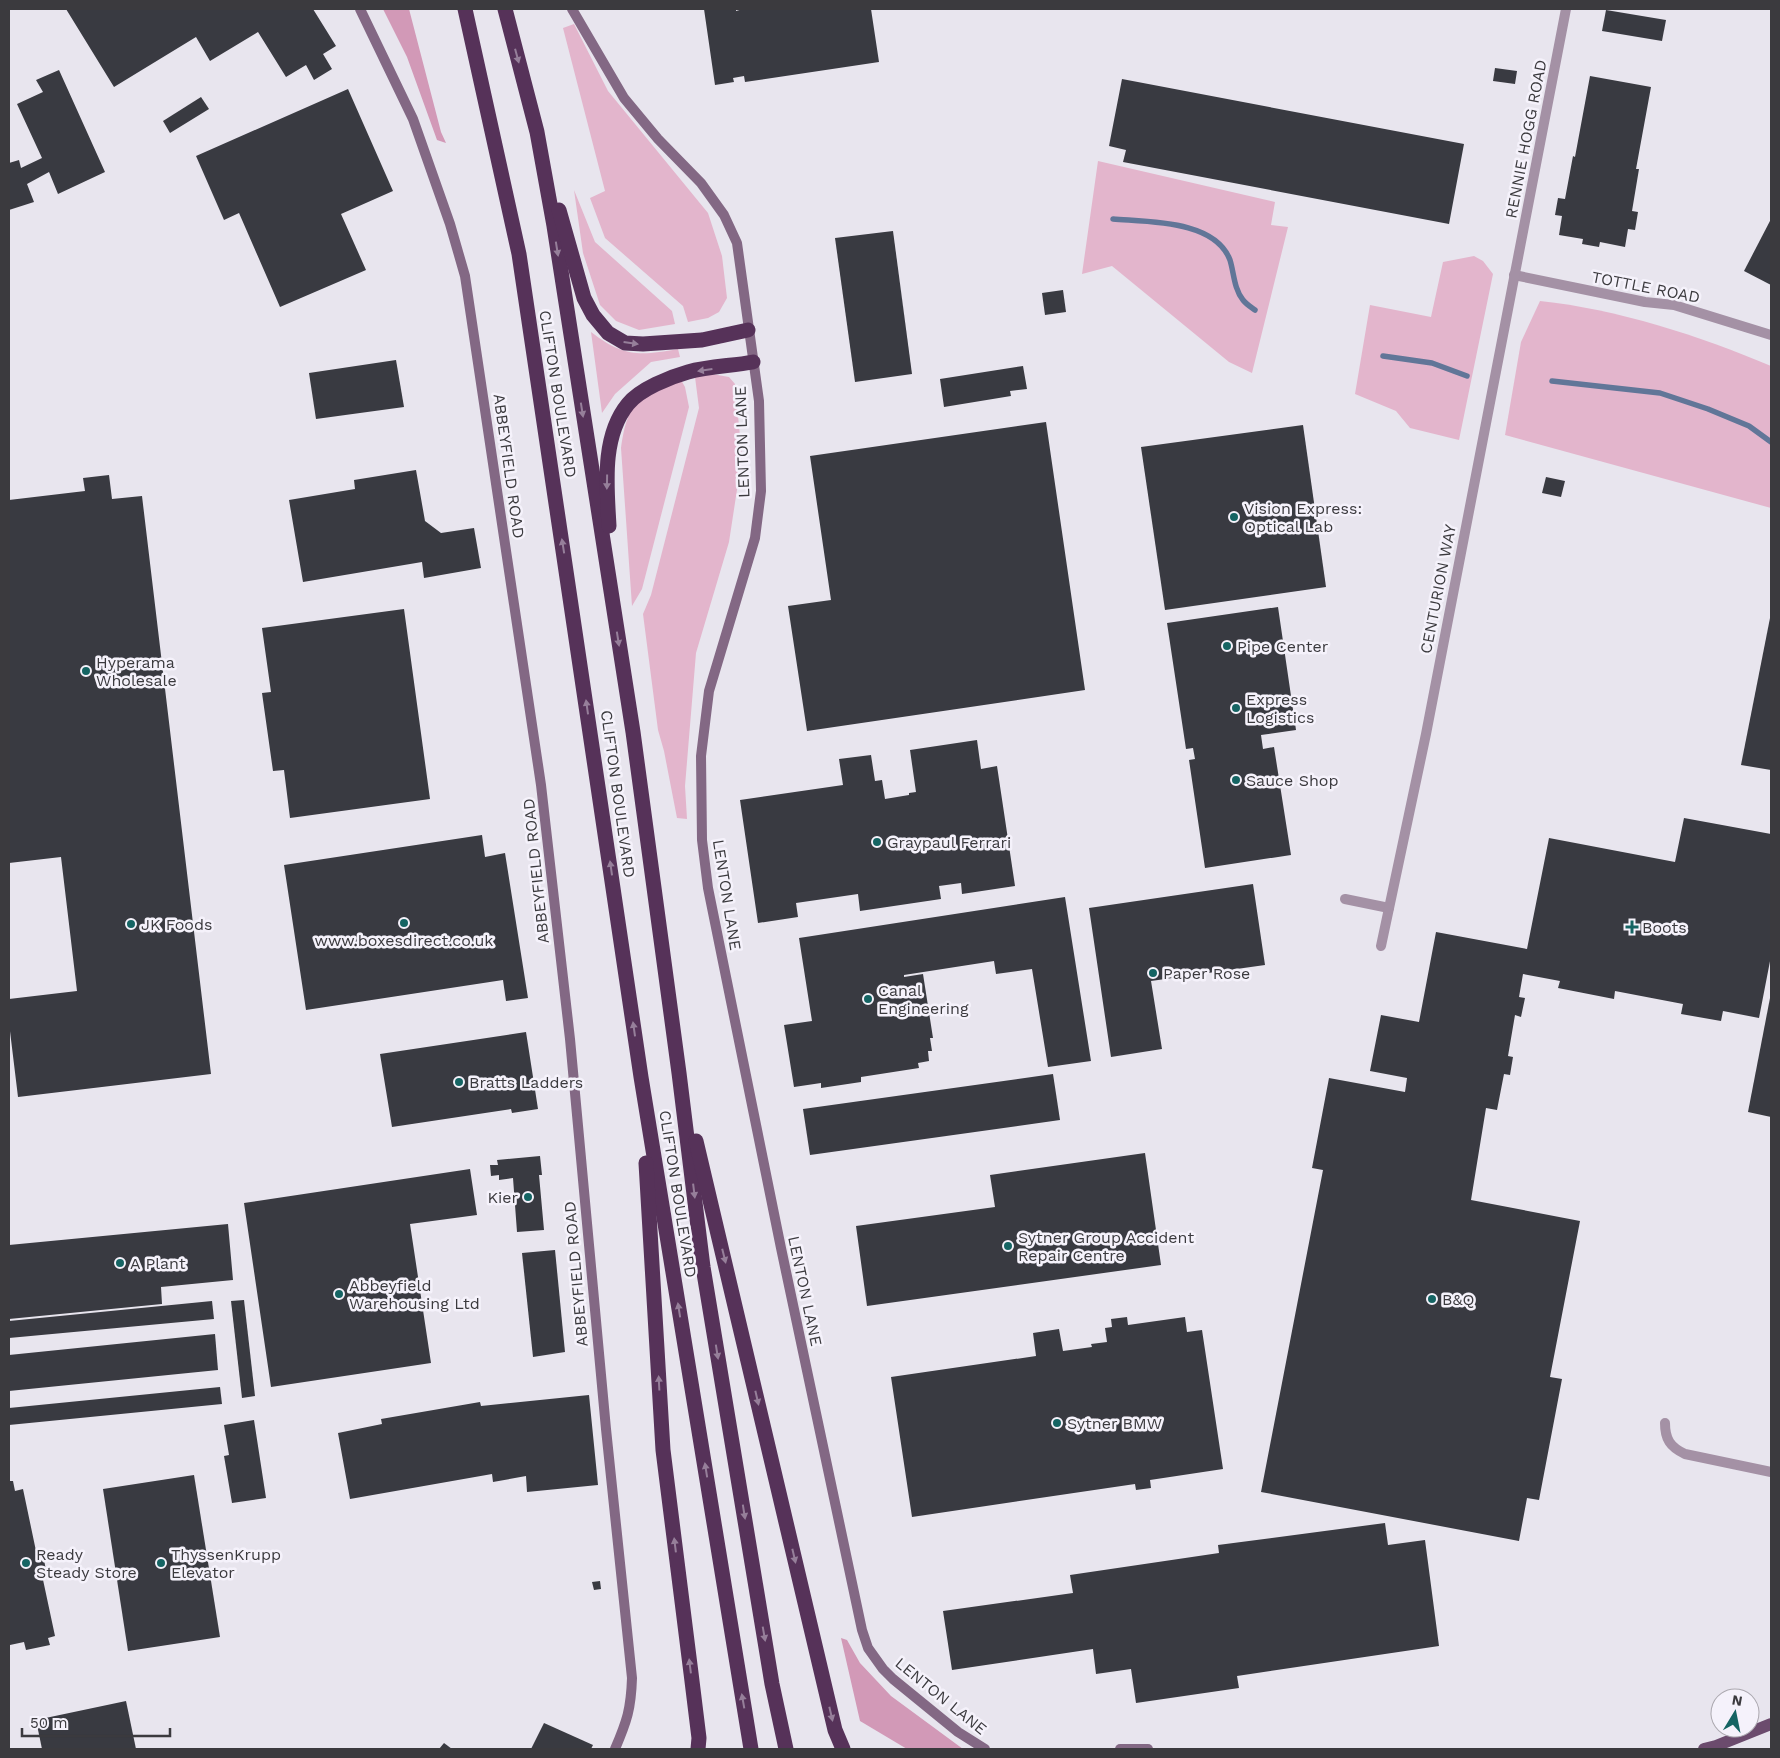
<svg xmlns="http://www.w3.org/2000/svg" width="1780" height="1758" font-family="'Work Sans',sans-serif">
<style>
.green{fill:#e3b5cc}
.forest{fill:#d299b7}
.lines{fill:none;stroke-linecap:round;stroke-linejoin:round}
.stream{stroke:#617698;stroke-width:5.5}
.building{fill:#393a41}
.street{stroke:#a491a5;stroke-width:10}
.secondary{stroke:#836884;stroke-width:10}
.primary{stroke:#6b4b6d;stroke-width:12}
.highway{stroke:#563259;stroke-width:15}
.oneway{fill:#967f9a}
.poi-dot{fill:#156463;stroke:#f5f2fb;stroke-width:2}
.labels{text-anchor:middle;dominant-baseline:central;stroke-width:5;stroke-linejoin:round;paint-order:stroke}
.street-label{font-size:16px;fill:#3b3a3e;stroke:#f5f2fb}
.poi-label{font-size:16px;fill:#3b3a3e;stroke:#f5f2fb;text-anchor:start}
</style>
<rect width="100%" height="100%" fill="#e8e5ee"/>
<g class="green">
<polygon points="574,24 608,91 708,213 722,256 727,298 719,312 708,318 688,322 683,306 605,238 590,198 605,191 563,28"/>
<polygon points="1098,161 1275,202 1271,225 1288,227 1252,373 1229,362 1112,266 1082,274"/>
<polygon points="574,190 595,242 672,311 675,324 639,330 616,321 600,305 583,253"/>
<polygon points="1474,256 1483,261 1493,274 1459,440 1410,428 1396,411 1355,394 1370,305 1431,317 1443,262"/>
<path d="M1540,301C1617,309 1700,336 1771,366V508L1505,435L1521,342Z"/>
<path d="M591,332C623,357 640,356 678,349L680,357L651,362L615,394L602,413Z"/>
<polygon points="712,374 729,377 735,384 742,457 729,542 696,653 685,786 687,819 677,818 664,751 658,730 643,614 651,595 699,408 695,377"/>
<path d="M681,380L685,387L689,407L642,589L632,606L621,448C624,428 628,404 648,393C658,387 671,384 681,380Z"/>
</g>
<g class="forest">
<polygon points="383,9 409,9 441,132 446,143 437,140 407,57"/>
<polygon points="841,1638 847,1640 860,1663 891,1696 963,1749 907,1749 860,1721"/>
</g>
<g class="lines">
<g class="stream">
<path d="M1113,219C1149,222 1215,220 1230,260C1234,273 1234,289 1243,300C1246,304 1251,307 1255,310"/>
<polyline points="1383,356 1432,363 1467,376"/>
<polyline points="1552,381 1660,393 1708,409 1749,426 1771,442"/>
</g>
</g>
<g class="building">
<polygon points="66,9 313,9 336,46 323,54 332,69 314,80 306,65 286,77 258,32 210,61 196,37 114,87"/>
<polygon points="704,9 736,9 736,11 743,9 871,9 879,62 745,82 744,76 733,78 734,82 715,85"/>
<polygon points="1606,10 1666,20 1662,41 1602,31"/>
<polygon points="1495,68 1517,71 1515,84 1493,81"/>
<polygon points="59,70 105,172 58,194 49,172 27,184 34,202 9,210 9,163 19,160 21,168 42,158 17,104 43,92 36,80"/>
<polygon points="1590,76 1651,87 1636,169 1639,169 1632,211 1638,212 1635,230 1628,229 1625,247 1600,242 1599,247 1582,244 1583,239 1559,235 1562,216 1555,215 1558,198 1565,199 1573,156 1575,157"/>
<polygon points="1122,79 1464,144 1449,224 1123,162 1126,150 1109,146"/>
<polygon points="348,89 393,191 341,214 366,270 280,307 239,213 224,220 196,156"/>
<polygon points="201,97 209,109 170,133 163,121"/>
<polygon points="1771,219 1771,285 1744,271"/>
<polygon points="893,231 912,374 855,382 835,238"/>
<polygon points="1063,290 1066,312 1045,315 1042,293"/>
<polygon points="396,360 404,407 316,419 309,373"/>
<polygon points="1023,366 1027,389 1010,391 1011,396 944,407 940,379"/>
<polygon points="1046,422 1085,690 807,731 788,606 831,600 810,456"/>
<polygon points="1303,425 1326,587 1165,610 1141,447"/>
<polygon points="416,470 425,521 441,533 474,528 481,568 424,578 422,562 303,582 289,500 355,489 354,480"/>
<polygon points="109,475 112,499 142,496 211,1074 18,1097 9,1023 9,999 77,991 61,857 9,863 9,500 85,491 83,478"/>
<polygon points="1546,477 1565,481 1561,497 1542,493"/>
<polygon points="1278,607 1296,730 1261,735 1263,749 1274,747 1291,855 1205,868 1189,760 1195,759 1193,748 1186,749 1167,623"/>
<polygon points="404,609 430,799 290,818 284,770 273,771 262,693 271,692 262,628"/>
<polygon points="1770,618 1771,618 1771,770 1741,765"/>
<polygon points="977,740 981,769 997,766 1015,886 962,894 961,883 939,886 941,899 860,911 858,894 796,903 798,917 758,923 740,800 843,785 839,759 871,755 875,781 882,780 885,799 909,795 909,793 916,792 910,750"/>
<polygon points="1684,818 1771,834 1771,956 1759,1018 1723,1011 1721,1021 1681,1014 1683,1004 1615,991 1614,999 1558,988 1560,981 1523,974 1519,997 1525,998 1521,1017 1515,1015 1508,1056 1513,1057 1510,1075 1504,1074 1497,1110 1486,1108 1471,1200 1580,1221 1550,1377 1562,1379 1539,1500 1527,1498 1519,1541 1261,1492 1323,1170 1312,1168 1329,1078 1405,1092 1407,1078 1370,1071 1381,1015 1419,1022 1436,932 1527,949 1549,838 1675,862"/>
<polygon points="482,835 485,857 505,853 528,998 506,1001 503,980 306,1010 284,865"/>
<polygon points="1253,884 1265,965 1151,981 1162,1049 1111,1057 1089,908"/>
<polygon points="1065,897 1091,1061 1048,1067 1032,969 996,974 994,961 904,975 904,977 923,974 933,1038 930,1038 932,1051 928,1051 929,1061 918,1063 919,1068 861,1077 861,1082 821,1088 821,1083 794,1087 784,1025 812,1021 799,938"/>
<polygon points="1770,998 1771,998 1771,1117 1748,1112"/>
<polygon points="526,1032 538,1109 512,1113 511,1109 392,1127 380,1054"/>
<polygon points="1053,1074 1060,1120 810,1155 803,1109"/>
<polygon points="1145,1153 1161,1265 867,1306 856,1226 995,1207 990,1175"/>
<polygon points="540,1156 542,1175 539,1175 544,1230 517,1232 513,1178 499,1180 499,1175 491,1176 490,1165 498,1165 497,1160"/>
<polygon points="470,1169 477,1215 410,1224 431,1363 271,1387 244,1203"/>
<polygon points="228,1224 233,1280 161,1287 162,1304 9,1319 9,1245"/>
<polygon points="555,1250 565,1352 533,1357 522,1253"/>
<polygon points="244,1300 255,1396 242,1398 231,1301"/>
<polygon points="212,1301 214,1319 9,1338 9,1321"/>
<polygon points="1127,1317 1128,1325 1185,1317 1187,1332 1202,1330 1223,1469 1150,1480 1151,1488 1136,1490 1135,1484 912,1517 891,1377 1036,1356 1033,1333 1059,1329 1063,1351 1092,1347 1091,1344 1107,1342 1105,1328 1112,1327 1111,1319"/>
<polygon points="215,1334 218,1370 9,1391 9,1355"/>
<polygon points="220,1387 222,1404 9,1425 9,1408"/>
<polygon points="589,1395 598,1485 527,1492 526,1476 493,1482 492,1474 350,1499 338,1433 382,1424 381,1419 480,1402 481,1406"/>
<polygon points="254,1420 266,1498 232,1503 224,1456 229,1455 224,1425"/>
<polygon points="194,1475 220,1637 128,1651 103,1489"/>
<polygon points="9,1481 13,1481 15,1491 23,1489 36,1551 42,1550 47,1575 42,1575 55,1636 48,1638 50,1645 26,1650 24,1642 10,1645 9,1641"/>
<polygon points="1385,1523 1388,1545 1425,1540 1439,1646 1237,1676 1239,1688 1136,1703 1131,1669 1096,1674 1093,1649 952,1670 943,1611 1073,1593 1070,1575 1219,1553 1218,1545"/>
<polygon points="600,1581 601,1589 594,1590 592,1582"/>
<polygon points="126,1701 136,1749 42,1749 36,1720"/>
<polygon points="544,1723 593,1745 591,1749 531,1749"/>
<polygon points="444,1743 452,1749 439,1749"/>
</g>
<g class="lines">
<g class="street">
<polyline points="1514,275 1645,302 1674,305 1771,335"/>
<polyline points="1345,899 1389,908"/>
<polyline points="1381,946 1426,734 1566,9"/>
<path d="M1665,1423C1665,1439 1670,1447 1685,1454L1771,1472"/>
</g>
<g class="secondary">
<path d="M360,9L413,119L450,224L465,276L541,785L570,1039L606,1429L632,1678C631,1709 627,1721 615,1749"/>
<polyline points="572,9 624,98 658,139 701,183 724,215 737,243 759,401 761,491 755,538 709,691 701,756 702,840 708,888 781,1248 862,1630 868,1648 883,1669 893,1679 958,1732 985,1749"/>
<polyline points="1120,1749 1148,1749"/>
</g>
<polyline class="primary" points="1704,1749 1716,1746 1771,1724"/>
<g class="highway">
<polyline points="465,9 519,254 641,1077 751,1749"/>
<polyline points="505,9 537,132 554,226 633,732 679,1073 703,1267 772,1684 786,1749"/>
<polyline points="559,210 584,298 593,315 608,333 625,343 643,344 702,340 748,330"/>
<path d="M609,526C607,487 601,437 628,404C640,389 670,377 688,372C709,366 732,366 753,362"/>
<polyline points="696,1141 835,1730 843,1749"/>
<polyline points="646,1163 663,1450 691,1673 699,1738 698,1749"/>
</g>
</g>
<defs><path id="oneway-solid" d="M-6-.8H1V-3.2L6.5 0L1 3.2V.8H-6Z" transform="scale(1.25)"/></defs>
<g class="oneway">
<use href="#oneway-solid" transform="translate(517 56) rotate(75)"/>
<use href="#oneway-solid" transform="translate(557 249) rotate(81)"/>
<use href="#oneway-solid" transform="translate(631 343) rotate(8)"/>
<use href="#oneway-solid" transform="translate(705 370) rotate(172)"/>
<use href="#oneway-solid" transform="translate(582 410) rotate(81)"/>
<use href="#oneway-solid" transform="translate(607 482) rotate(91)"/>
<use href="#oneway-solid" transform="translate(563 546) rotate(-99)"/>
<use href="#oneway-solid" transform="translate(618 639) rotate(81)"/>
<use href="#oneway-solid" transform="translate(587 707) rotate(-98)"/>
<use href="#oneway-solid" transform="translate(611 868) rotate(-98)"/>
<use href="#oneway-solid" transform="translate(634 1029) rotate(-98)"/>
<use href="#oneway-solid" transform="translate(694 1191) rotate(83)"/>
<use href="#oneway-solid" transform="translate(724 1256) rotate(76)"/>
<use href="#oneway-solid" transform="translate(679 1310) rotate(-99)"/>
<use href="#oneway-solid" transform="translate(717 1352) rotate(81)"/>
<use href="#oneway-solid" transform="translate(659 1383) rotate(-93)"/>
<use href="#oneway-solid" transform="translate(757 1398) rotate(77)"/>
<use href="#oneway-solid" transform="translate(706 1470) rotate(-99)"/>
<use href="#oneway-solid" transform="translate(744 1512) rotate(81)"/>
<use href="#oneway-solid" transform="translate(675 1545) rotate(-97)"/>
<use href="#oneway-solid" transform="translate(794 1556) rotate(77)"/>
<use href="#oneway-solid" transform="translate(764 1634) rotate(80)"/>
<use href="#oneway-solid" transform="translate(690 1666) rotate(-97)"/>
<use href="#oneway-solid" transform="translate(743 1701) rotate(-100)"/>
<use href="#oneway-solid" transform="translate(831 1714) rotate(77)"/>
</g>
<g class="poi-dot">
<circle cx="1234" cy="517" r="5"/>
<circle cx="1227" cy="646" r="5"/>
<circle cx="86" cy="671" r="5"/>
<circle cx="1236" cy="708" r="5"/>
<circle cx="1236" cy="780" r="5"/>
<circle cx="877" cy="842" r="5"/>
<circle cx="404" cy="923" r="5"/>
<circle cx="131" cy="924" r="5"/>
<path d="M1629.5 919.5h5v5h5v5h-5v5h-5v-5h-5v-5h5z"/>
<circle cx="1153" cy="973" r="5"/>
<circle cx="868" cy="999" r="5"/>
<circle cx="459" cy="1082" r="5"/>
<circle cx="528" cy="1197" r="5"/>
<circle cx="1008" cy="1246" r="5"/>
<circle cx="120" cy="1263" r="5"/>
<circle cx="339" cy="1294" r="5"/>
<circle cx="1432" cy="1299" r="5"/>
<circle cx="1057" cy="1423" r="5"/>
<circle cx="26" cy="1563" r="5"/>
<circle cx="161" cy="1563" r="5"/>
</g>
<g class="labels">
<g class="street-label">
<text transform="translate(1526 139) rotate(-79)">RENNIE HOGG ROAD</text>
<text transform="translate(1646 287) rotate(11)">TOTTLE ROAD</text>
<text transform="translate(558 394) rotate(81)">CLIFTON BOULEVARD</text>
<text transform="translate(742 442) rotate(-92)">LENTON LANE</text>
<text transform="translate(509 466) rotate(82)">ABBEYFIELD ROAD</text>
<text transform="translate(1438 589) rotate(-79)">CENTURION WAY</text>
<text transform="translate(618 794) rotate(82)">CLIFTON BOULEVARD</text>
<text transform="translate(536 871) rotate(-96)">ABBEYFIELD ROAD</text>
<text transform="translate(727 895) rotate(81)">LENTON LANE</text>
<text transform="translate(678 1194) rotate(81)">CLIFTON BOULEVARD</text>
<text transform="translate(576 1274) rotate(-95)">ABBEYFIELD ROAD</text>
<text transform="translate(805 1291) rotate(78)">LENTON LANE</text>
<text transform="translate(941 1696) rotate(39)">LENTON LANE</text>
</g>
<g class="poi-label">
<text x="1244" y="508">Vision Express:<tspan x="1244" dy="18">Optical Lab</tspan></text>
<text x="1237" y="646">Pipe Center</text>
<text x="96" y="662">Hyperama<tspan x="96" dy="18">Wholesale</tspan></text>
<text x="1246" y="699">Express<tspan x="1246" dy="18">Logistics</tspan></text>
<text x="1246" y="780">Sauce Shop</text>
<text x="887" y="842">Graypaul Ferrari</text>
<text x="141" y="924">JK Foods</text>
<text x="1642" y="927">Boots</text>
<text x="404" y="940" text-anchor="middle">www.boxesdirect.co.uk</text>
<text x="1163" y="973">Paper Rose</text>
<text x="878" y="990">Canal<tspan x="878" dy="18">Engineering</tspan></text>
<text x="469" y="1082">Bratts Ladders</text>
<text x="518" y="1197" text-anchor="end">Kier</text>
<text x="1018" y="1237">Sytner Group Accident<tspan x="1018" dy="18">Repair Centre</tspan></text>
<text x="130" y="1263">A Plant</text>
<text x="349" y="1285">Abbeyfield<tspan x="349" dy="18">Warehousing Ltd</tspan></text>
<text x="1442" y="1299">B&amp;Q</text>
<text x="1067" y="1423">Sytner BMW</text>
<text x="36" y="1554">Ready<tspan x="36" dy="18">Steady Store</tspan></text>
<text x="171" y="1554">ThyssenKrupp<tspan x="171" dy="18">Elevator</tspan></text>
</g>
</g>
<rect width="1780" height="1758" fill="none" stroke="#3b3a3e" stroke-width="20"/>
<g transform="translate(1735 1713) rotate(10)"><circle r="24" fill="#f5f2fb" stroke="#aba8af"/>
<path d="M0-4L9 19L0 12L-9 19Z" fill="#156463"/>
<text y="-8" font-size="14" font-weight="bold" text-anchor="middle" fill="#3b3a3e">N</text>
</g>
<path d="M22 1728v8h148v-8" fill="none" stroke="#3b3a3e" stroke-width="2.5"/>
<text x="30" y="1728" font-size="15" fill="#3b3a3e" stroke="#f5f2fb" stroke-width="4" paint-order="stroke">50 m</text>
</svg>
